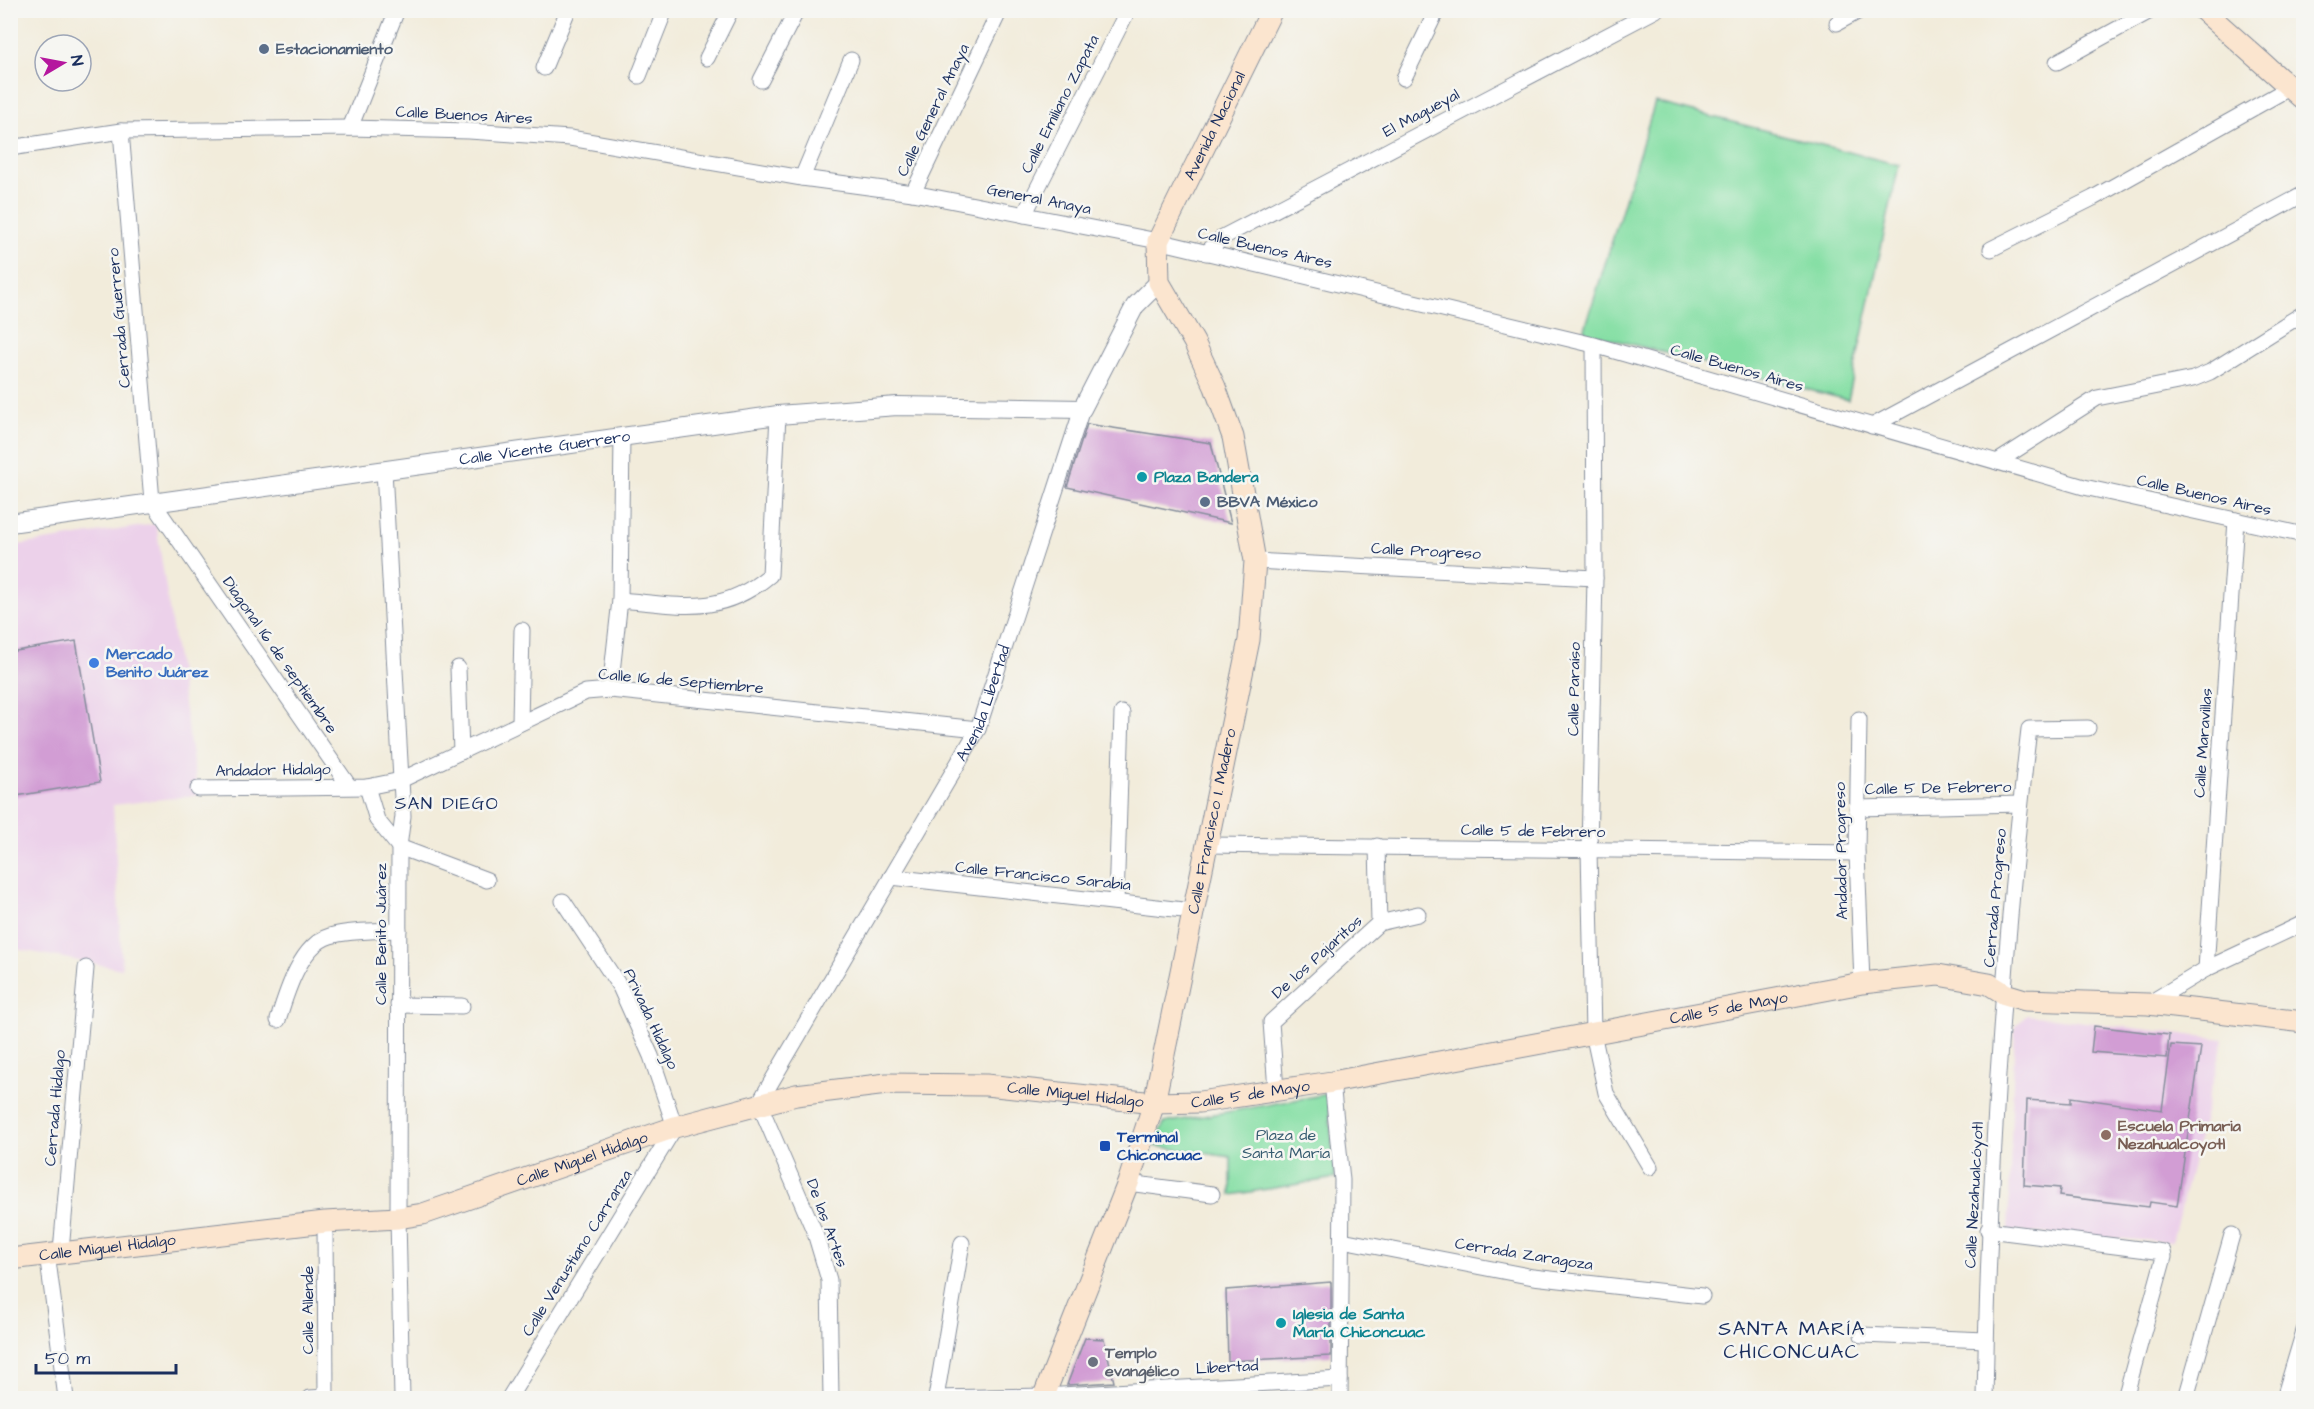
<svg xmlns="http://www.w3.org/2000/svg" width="2314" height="1409" font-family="'Architects Daughter',sans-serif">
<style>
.built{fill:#ecd1ea}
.green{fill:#86dfa5;stroke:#508782;stroke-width:1.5}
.building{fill:#d29dd4}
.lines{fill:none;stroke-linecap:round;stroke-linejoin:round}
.minor-casing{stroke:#868e9c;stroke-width:17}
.tertiary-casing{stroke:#868e9c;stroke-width:20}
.secondary-casing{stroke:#868e9c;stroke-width:23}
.minor{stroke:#fff;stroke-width:15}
.tertiary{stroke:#fff;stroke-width:18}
.secondary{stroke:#fbe5cf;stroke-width:21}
.service-dot{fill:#5c6f8a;stroke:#f6f6f2;stroke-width:2}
.culture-dot{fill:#0f9aa8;stroke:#f6f6f2;stroke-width:2}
.shop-dot{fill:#3f7fe0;stroke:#f6f6f2;stroke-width:2}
.education-dot{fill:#8d6e63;stroke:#f6f6f2;stroke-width:2}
.transit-dot{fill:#1a4fb4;stroke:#f6f6f2;stroke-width:2}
.worship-dot{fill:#6b7280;stroke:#f6f6f2;stroke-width:2}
.labels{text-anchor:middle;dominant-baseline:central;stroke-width:5;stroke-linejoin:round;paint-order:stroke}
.service-label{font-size:16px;font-weight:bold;fill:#4e5e75;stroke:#f6f6f2;text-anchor:start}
.street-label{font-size:16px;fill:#1b2f5e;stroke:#f6f6f2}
.culture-label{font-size:16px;font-weight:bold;fill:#0d838f;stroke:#f6f6f2;text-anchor:start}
.shop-label{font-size:16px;font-weight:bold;fill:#366cbe;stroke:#f6f6f2;text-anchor:start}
.education-label{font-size:16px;font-weight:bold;fill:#785e54;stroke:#f6f6f2;text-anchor:start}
.park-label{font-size:16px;fill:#365b70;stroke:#f6f6f2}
.transit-label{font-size:16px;font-weight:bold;fill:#164399;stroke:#f6f6f2;text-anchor:start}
.worship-label{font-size:16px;font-weight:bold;fill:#5b616d;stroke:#f6f6f2;text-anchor:start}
.neighbourhood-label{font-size:18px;letter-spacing:1.5px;fill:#1b2f5e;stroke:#f6f6f2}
.quarter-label{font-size:20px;letter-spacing:1.5px;fill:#1b2f5e;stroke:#f6f6f2}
</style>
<rect width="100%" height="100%" fill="#f6f6f2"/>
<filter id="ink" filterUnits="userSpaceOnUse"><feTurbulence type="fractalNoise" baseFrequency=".0167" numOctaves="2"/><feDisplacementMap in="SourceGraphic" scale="12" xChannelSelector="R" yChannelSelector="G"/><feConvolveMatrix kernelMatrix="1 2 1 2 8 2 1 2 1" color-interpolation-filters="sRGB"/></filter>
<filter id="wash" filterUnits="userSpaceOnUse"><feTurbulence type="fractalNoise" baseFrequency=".008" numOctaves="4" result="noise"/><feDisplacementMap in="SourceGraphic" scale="24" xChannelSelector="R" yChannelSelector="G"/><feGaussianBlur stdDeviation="1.35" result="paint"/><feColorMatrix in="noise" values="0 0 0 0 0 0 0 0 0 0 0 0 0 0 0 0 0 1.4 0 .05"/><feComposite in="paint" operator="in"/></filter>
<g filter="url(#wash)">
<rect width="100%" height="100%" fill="#f2ecdb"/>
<g class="built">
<polygon points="156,524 198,795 113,805 122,969 11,948 11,546"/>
<polygon points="2027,1015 2224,1039 2172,1242 2008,1231 2015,1026"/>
</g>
<g class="green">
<polygon points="1655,102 1899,165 1848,400 1584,332"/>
<polygon points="1328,1094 1335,1178 1231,1195 1231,1157 1154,1146 1164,1123"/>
</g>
<g id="blocks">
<g class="building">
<polygon points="1087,424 1211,443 1231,523 1067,487"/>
<polygon points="76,641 100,782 10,797 10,652"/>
<polygon points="2094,1026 2169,1035 2167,1058 2091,1052"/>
<polygon points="2171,1045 2201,1047 2177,1206 2150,1202 2149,1207 2059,1196 2060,1188 2024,1185 2027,1100 2071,1103 2071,1097 2162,1110"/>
<polygon points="1331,1282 1331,1356 1228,1361 1226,1290"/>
<polygon points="1085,1338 1104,1339 1114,1382 1067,1385"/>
</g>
</g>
</g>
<g filter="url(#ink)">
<use href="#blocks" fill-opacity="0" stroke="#868e9c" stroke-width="1.5"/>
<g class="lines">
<g class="minor-casing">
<g id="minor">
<polyline points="1837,23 1861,10"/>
<polyline points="707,58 731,10"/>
<polyline points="2057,62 2152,10"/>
<polyline points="544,68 568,10"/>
<polyline points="639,76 665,10"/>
<polyline points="1404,78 1437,10"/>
<polyline points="761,80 797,10"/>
<polyline points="350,128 397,10"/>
<polyline points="121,131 152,501 349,786"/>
<polyline points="10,148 121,131 350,128 469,131 570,138 802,178 913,193 1158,241 1594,345 2084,487 2304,535"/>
<polyline points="802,178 851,60"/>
<polyline points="913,193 1000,10"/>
<polyline points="1024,215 1128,10"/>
<polyline points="1991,249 2093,198 2289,88"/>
<polyline points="1206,253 1223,237 1656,10"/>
<polyline points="1594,345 1595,578 1589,850 1593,1033 1606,1093 1650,1167"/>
<polyline points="1872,426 2304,194"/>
<polyline points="1997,462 2097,398 2193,379 2210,372 2304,313"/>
<polyline points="384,470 403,816 399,847 398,1218 402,1398"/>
<polyline points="1255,561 1595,578"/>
<path d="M620,600C680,605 720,617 770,575L778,415"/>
<polyline points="458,668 461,752"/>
<polyline points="610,690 620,600 622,436"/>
<polyline points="1859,719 1857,853 1862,983"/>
<polyline points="520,723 522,630"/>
<polyline points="367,787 377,820 399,847 487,880"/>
<polyline points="198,789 367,787 401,780 586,692 610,690 978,729"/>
<polyline points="1857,808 2020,804"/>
<polyline points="1208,845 1857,853"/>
<polyline points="891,877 1192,911"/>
<polyline points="1116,902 1122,713"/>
<polyline points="1379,923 1418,914"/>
<polyline points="2206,969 2236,520"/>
<polyline points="2148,1004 2206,969 2304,923"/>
<polyline points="398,1005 462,1006"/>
<path d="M278,1020C286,994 300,945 330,936C350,930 377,931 399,930"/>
<polyline points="1332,1082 1342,1180 1340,1398"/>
<polyline points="1276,1090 1271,1022 1379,923 1377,846"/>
<polyline points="1128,1183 1212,1194"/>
<polyline points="325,1222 326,1398"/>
<polyline points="1988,1230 2163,1252 2164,1257 2125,1398"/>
<polyline points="1342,1240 1533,1277 1702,1296"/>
<polyline points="61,1251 86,968"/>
<polyline points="47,1253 66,1398"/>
<polyline points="1862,1335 1986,1340"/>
<polyline points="310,1398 326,1397"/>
<polyline points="509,1398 675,1127 651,1056 620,987 563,901"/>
<path id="s1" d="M831,1398L829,1280L815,1233L759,1103L978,729L1082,409"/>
<polyline points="936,1398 1044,1396 1340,1379"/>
<polyline points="936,1398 962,1243"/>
<path d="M1985,1398C1989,1175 2003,951 2029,729L2088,728"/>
<polyline points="2186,1398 2232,1235"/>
<polyline points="2284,1398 2304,1331"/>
</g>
</g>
<g class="tertiary-casing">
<g id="tertiary">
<path id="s2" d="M10,523L778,415L897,406L1082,409L1135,306L1159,282"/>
</g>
</g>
<g class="secondary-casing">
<g id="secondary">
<polyline points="2203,10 2304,100"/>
<path id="s3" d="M10,1259L325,1222L398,1218L423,1214L675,1127L796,1095L887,1084L986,1085L1154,1103L1200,1102L1332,1082L1862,983L1938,975L1989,984L2005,994L2025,1000L2148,1004L2304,1022"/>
<path id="s4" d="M1043,1398L1128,1183L1154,1103L1249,640L1255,561L1233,437L1215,387L1194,342L1159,282L1158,241L1272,10"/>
</g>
</g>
<use href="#minor" class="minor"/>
<use href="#tertiary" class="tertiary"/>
<use href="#secondary" class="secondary"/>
</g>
</g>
<g class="service-dot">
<circle cx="264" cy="49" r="6"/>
<circle cx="1205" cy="502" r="6"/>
</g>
<g class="culture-dot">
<circle cx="1142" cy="477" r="6"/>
<circle cx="1281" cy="1323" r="6"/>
</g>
<circle class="shop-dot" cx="94" cy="663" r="6"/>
<circle class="education-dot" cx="2106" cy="1135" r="6"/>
<rect class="transit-dot" x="1099" y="1140" width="12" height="12" rx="3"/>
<circle class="worship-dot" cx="1093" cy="1362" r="6"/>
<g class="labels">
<g class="service-label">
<text x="276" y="49">Estacionamiento</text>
<text x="1217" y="502">BBVA México</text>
</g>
<g class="street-label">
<text transform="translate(1060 104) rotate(-63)">Calle Emiliano Zapata</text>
<text transform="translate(933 110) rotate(-64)">Calle General Anaya</text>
<text transform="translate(1421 113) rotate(-28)">El Magueyal</text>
<text transform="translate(464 115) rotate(3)">Calle Buenos Aires</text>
<text stroke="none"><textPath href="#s4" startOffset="1335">Avenida Nacional</textPath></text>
<text transform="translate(1039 199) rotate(11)">General Anaya</text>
<text transform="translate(1265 248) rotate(13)">Calle Buenos Aires</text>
<text transform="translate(119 318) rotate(-95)">Cerrada Guerrero</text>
<text transform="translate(1737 368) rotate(16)">Calle Buenos Aires</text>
<text stroke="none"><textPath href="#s2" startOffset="540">Calle Vicente Guerrero</textPath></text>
<text transform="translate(2204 495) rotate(13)">Calle Buenos Aires</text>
<text transform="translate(1426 551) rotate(3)">Calle Progreso</text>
<text transform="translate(280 655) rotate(55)">Diagonal 16 de septiembre</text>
<text transform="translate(681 681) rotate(5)">Calle 16 de Septiembre</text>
<text transform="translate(1574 689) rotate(-89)">Calle Paraíso</text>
<text stroke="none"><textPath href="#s1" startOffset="768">Avenida Libertad</textPath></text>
<text transform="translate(2203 743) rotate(-86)">Calle Maravillas</text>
<text transform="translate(273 770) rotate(-1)">Andador Hidalgo</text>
<text transform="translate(1938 788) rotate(-1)">Calle 5 De Febrero</text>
<text stroke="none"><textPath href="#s4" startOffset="603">Calle Francisco I. Madero</textPath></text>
<text transform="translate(1533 831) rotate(1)">Calle 5 de Febrero</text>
<text transform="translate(1841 851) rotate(-91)">Andador Progreso</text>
<text transform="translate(1043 876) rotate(6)">Calle Francisco Sarabia</text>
<text transform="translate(1995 898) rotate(-85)">Cerrada Progreso</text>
<text transform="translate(381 934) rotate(-90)">Calle Benito Juárez</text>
<text transform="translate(1317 957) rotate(-42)">De los Pajaritos</text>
<text stroke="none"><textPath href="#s3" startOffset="1750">Calle 5 de Mayo</textPath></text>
<text transform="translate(651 1019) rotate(65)">Privada Hidalgo</text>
<text stroke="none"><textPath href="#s3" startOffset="1264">Calle 5 de Mayo</textPath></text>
<text stroke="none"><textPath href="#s3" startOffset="1088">Calle Miguel Hidalgo</textPath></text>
<text transform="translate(55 1108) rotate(-85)">Cerrada Hidalgo</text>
<text stroke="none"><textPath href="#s3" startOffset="584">Calle Miguel Hidalgo</textPath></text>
<text transform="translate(1974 1195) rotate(-87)">Calle Nezahualcóyotl</text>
<text transform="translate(827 1223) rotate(70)">De las Artes</text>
<text stroke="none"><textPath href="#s3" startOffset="98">Calle Miguel Hidalgo</textPath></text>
<text transform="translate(577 1253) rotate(-58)">Calle Venustiano Carranza</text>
<text transform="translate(1524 1254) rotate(9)">Cerrada Zaragoza</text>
<text transform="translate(308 1310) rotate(-90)">Calle Allende</text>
<text transform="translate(1227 1367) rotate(-3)">Libertad</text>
</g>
<g class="culture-label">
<text x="1154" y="477">Plaza Bandera</text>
<text x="1293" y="1314">Iglesia de Santa<tspan x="1293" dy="18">María Chiconcuac</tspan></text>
</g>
<g class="shop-label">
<text x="106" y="654">Mercado<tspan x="106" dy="18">Benito Juárez</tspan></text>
</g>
<g class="education-label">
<text x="2118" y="1126">Escuela Primaria<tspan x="2118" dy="18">Nezahualcoyotl</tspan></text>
</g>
<g class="park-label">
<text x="1286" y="1135">Plaza de<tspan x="1286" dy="18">Santa María</tspan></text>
</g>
<g class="transit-label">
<text x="1117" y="1137">Terminal<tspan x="1117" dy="18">Chiconcuac</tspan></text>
</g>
<g class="worship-label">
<text x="1105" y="1353">Templo<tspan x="1105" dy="18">evangélico</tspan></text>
</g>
<g class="neighbourhood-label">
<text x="447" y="803">SAN DIEGO</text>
</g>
<g class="quarter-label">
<text x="1792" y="1329">SANTA MARÍA<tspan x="1792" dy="23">CHICONCUAC</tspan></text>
</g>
</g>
<rect width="2314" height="1409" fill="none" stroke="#f6f6f2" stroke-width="36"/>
<g transform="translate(63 63) rotate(80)"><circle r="28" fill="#f6f6f2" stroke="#9ea6b7" stroke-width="1.5"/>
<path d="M0-4.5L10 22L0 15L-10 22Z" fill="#b5179e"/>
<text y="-9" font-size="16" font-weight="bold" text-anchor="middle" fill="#1b2f5e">N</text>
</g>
<path d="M36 1364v9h140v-9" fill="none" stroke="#1b2f5e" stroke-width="3"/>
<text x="45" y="1364" font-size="18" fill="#1b2f5e" stroke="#f6f6f2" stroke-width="4.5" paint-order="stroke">50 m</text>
</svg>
